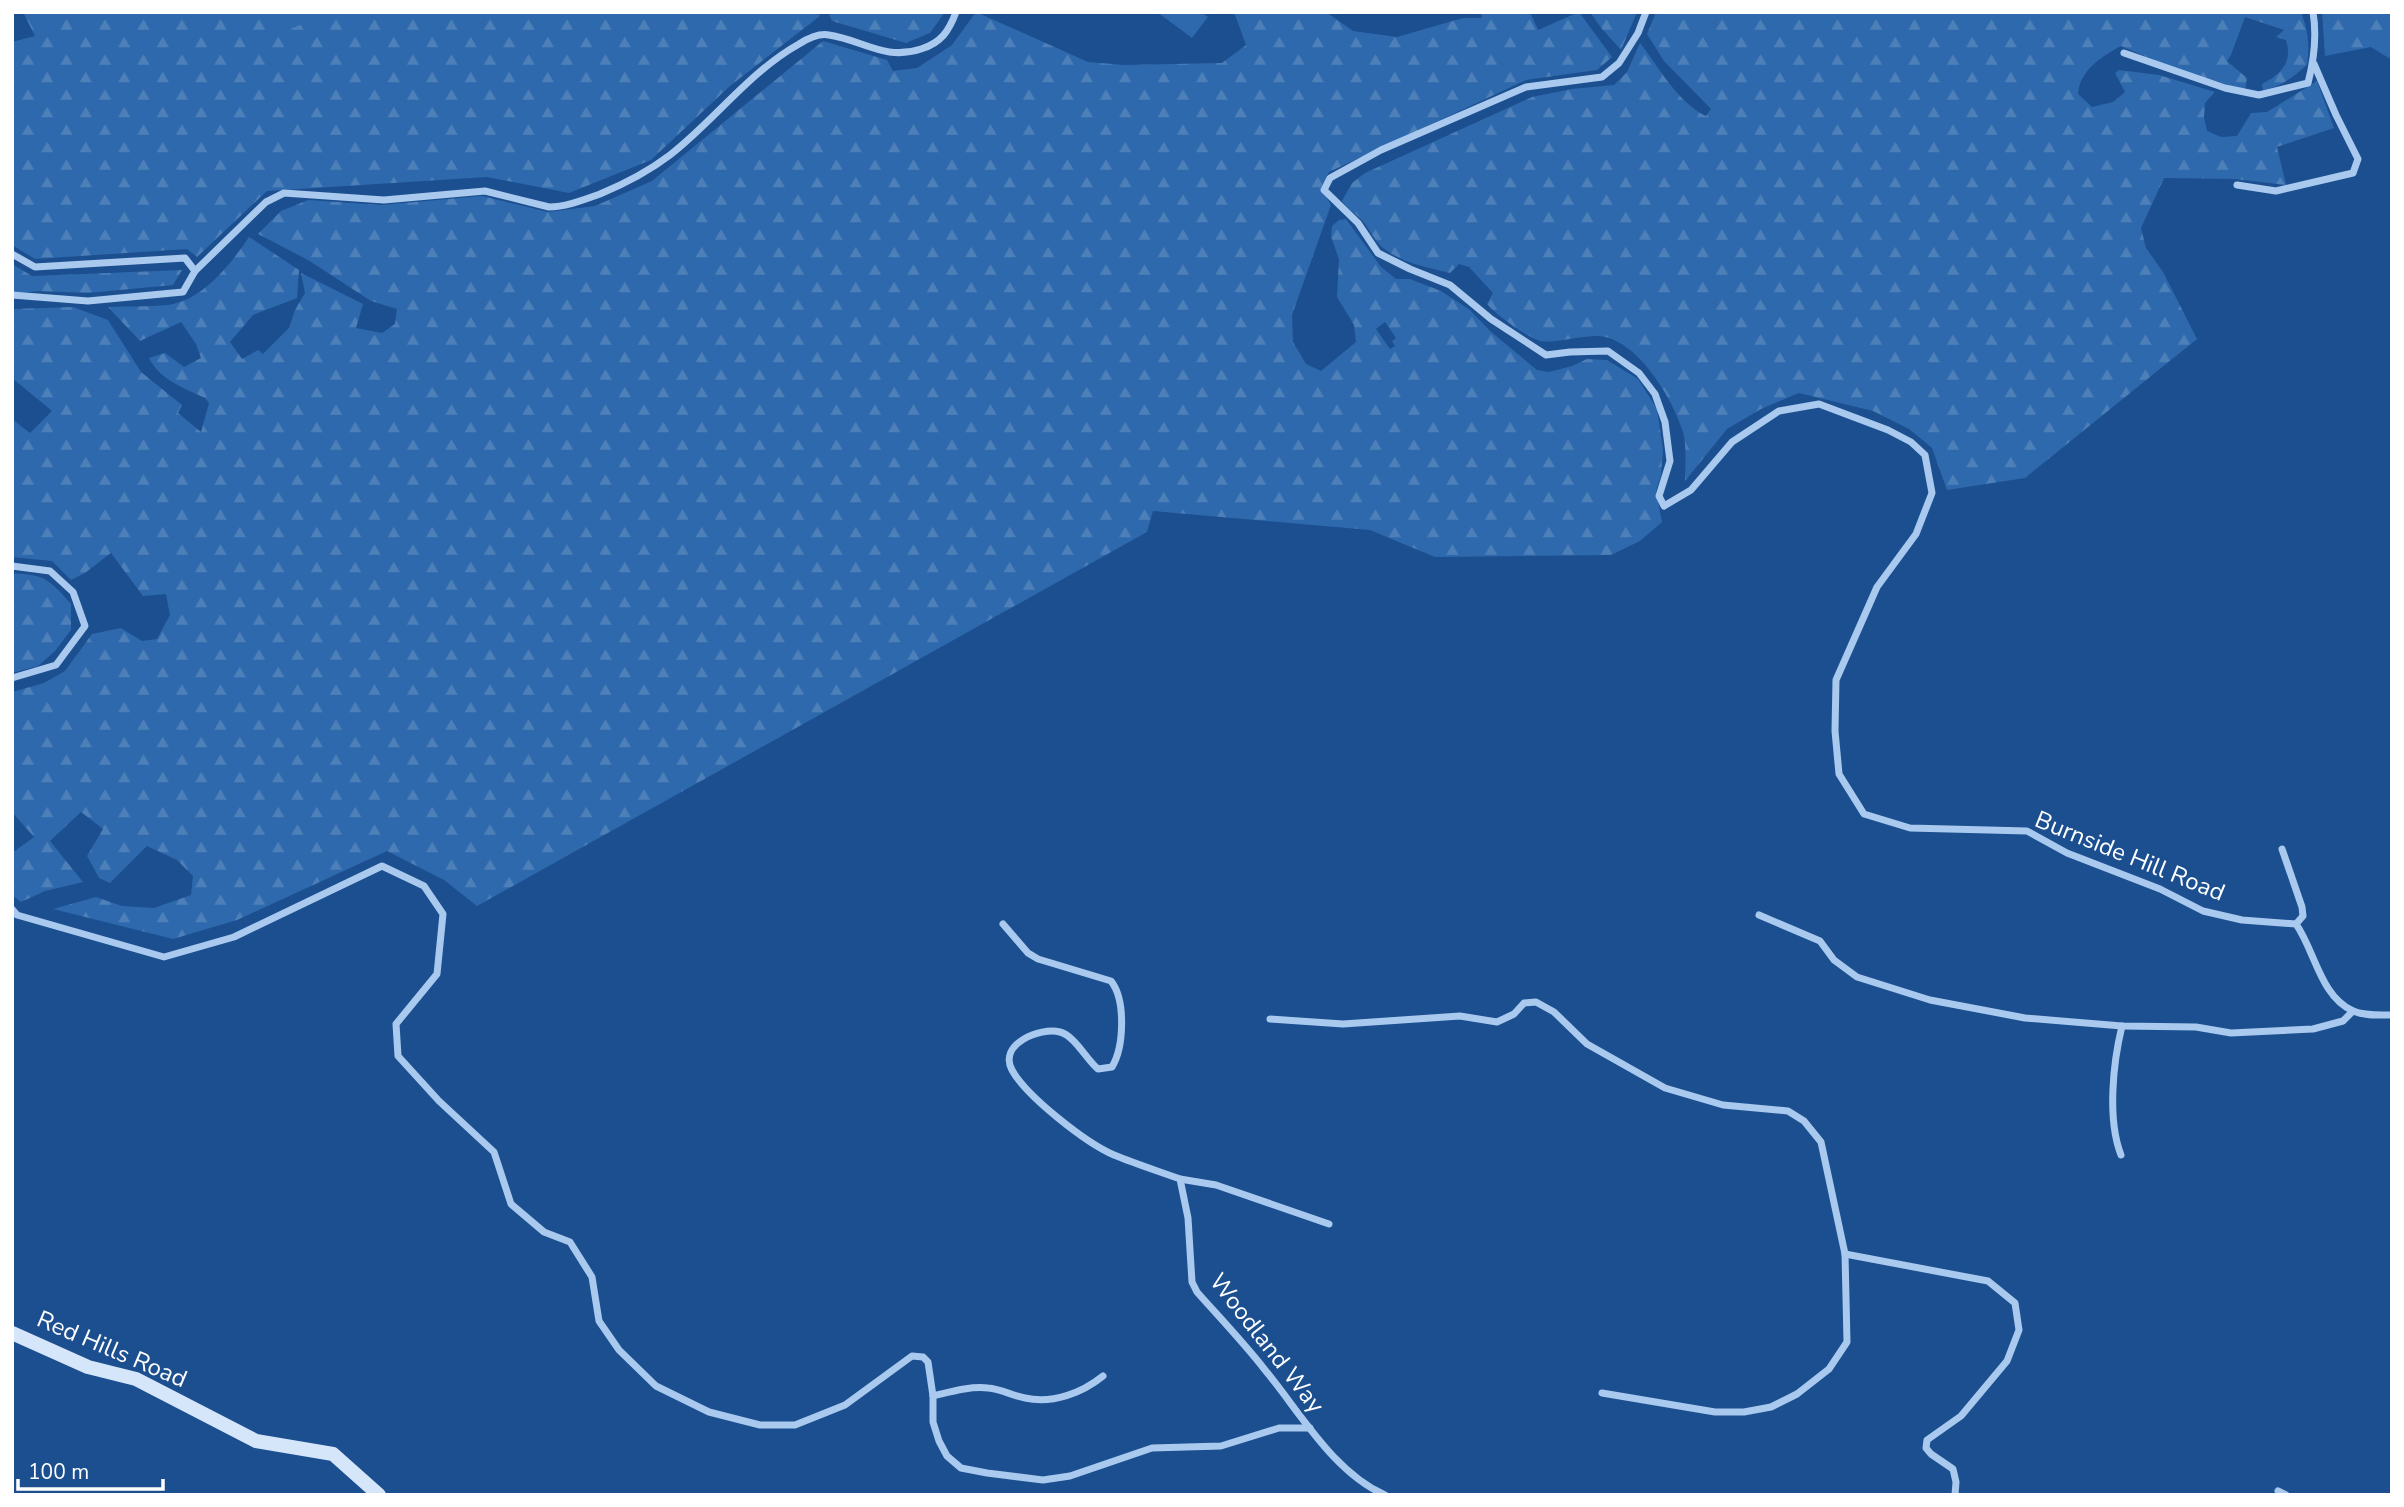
<svg xmlns="http://www.w3.org/2000/svg" width="2404" height="1507" font-family="'Nunito Sans',sans-serif">
<style>
.forest{fill:url(#forest-firs);fill-rule:evenodd}
.pitch{fill:#2e69ad}
.lines{fill:none;stroke-linecap:round;stroke-linejoin:round}
.street{stroke:#a9c9ee;stroke-width:7}
.secondary{stroke:#d6e6fa;stroke-width:14}
.labels{text-anchor:middle;dominant-baseline:central;stroke-width:6;stroke-linejoin:round;paint-order:stroke}
.street-label{font-size:24px;fill:#fff;stroke:#1b4f8f}
</style>
<defs>
<pattern id="forest-firs" width="22" height="20" patternUnits="userSpaceOnUse" patternTransform="scale(1.75)"><rect width="22" height="20" fill="#2e69ad"/><path d="M5 1l3.5 6h-7zM16 11l3.5 6h-7z" fill="#4d80b9"/></pattern>
</defs>
<rect width="100%" height="100%" fill="#1b4f8f"/>
<g class="forest">
<polygon points="23,12 818,12 820,16 730,86 651,160 569,193 487,177 267,191 197,257 187,249 35,259 12,245 12,42 35,36"/>
<polygon points="828,12 945,12 930,33 906,43 832,21"/>
<path d="M976,12L1088,62L1124,65L1222,63L1246,45L1234,12H1326L1353,31L1397,37L1463,18H1482L1481,12H1530L1538,30L1579,12L1612,57L1597,70L1526,80L1329,172L1321,188L1331,205L1292,315L1293,342L1306,364L1321,371L1356,342L1354,325L1337,297L1339,259L1331,237L1332,226L1339,220L1346,219L1381,267L1396,279H1410L1441,291L1470,310L1490,331L1537,370L1549,372L1572,366L1587,359L1607,360L1638,379L1657,409L1663,450L1661,475L1656,491L1662,522L1640,541L1611,555L1435,557L1370,530L1153,511L1147,532L477,906L444,880L387,851L237,920L173,939L53,909L96,897L122,906L154,908L191,895L193,876L177,860L147,846L110,883L99,878L87,856L103,829L81,812L50,841L83,882L45,891L21,902L12,895V853L34,837L12,812V692L44,683L65,671L92,634L121,628L142,641L157,639L170,615L166,594L143,596L111,553L85,573L71,580L52,561L12,557V419L30,433L52,411L12,378V309L73,307L108,320L141,372L182,405L178,413L201,432L209,403L205,398C184,388 160,380 149,358L165,353L184,367L201,358L196,344L181,322L140,341L108,307C128,306 148,307 168,305C203,300 230,265 249,237L299,270L297,298L253,315L230,342L242,359L258,350L263,354L289,328L295,310L305,293L301,273L363,304L356,328L382,333L395,324L397,309L371,301L308,260L258,234L281,211L308,200L381,205L482,196L548,212L595,206L652,181L823,41L887,60L893,71L917,68L952,45ZM1385,322L1396,338L1392,341L1395,346L1390,349L1376,329Z"/>
<polygon points="1590,12 1637,12 1621,50 1602,29"/>
<path d="M1656,12H2301C2308,31 2310,45 2307,65C2293,77 2281,87 2263,90L2262,84C2281,74 2293,63 2286,40L2276,37L2284,30L2245,17L2231,55L2227,61L2247,78L2245,90L2172,68L2121,46C2101,57 2080,70 2078,94L2092,107L2113,102L2125,92L2115,73L2119,70L2159,75L2215,92L2205,103L2204,117L2207,131L2221,137L2237,136L2251,113L2267,112L2317,81L2334,128L2277,147L2286,185L2235,179L2164,178L2141,228L2146,248L2163,272L2197,339L2025,478L1947,490L1932,448L1909,429L1873,411L1799,393L1761,409L1727,429L1685,481C1685,465 1687,447 1683,432C1673,399 1637,338 1598,336C1584,335 1551,344 1540,341C1528,338 1495,314 1487,304L1493,293L1469,267L1459,264L1450,273C1426,267 1401,263 1382,247C1374,240 1369,228 1362,220C1355,213 1347,209 1342,201L1352,183L1365,173L1532,97L1572,89L1614,85L1627,72L1640,43C1659,67 1677,102 1706,116L1711,109L1664,61L1647,34Z"/>
<polygon points="2322,12 2392,12 2392,60 2371,47 2325,56"/>
<polygon points="12,264 32,276 182,270 173,285 88,293 38,291 12,294"/>
<path d="M12,573C46,575 49,579 71,604V630L55,651L38,666L12,673Z"/>
</g>
<g class="pitch">
<polygon points="286,12 314,12 317,18 293,28"/>
<polygon points="1157,12 1201,12 1208,17 1192,38"/>
</g>
<g class="lines">
<g class="street">
<path d="M1646,12L1638,33L1619,63L1602,77L1526,87L1381,150L1330,178L1324,190L1358,223L1378,253L1410,269L1450,285L1491,319L1546,355L1570,352L1608,351L1639,373L1655,394L1665,422L1670,461L1659,496L1664,506L1691,490L1732,442L1779,411L1819,404L1888,430L1911,442L1925,455L1932,493L1916,534L1877,587L1836,680L1835,731L1839,774L1864,814L1910,828L2027,831L2067,853L2160,889L2203,911L2242,920L2296,924C2315,951 2320,996 2353,1011C2365,1016 2379,1015 2392,1015"/>
<path d="M2124,53L2225,88L2259,95L2308,83C2314,60 2317,36 2313,12"/>
<polyline points="2237,185 2276,191 2353,173 2358,159 2336,115 2314,64"/>
<polyline points="12,254 35,267 185,258 195,271 183,292 88,301 12,295"/>
<path d="M195,271L266,202L284,193L384,200L485,191L549,207C566,207 583,200 600,194C624,184 649,171 670,155C714,121 749,72 799,44C807,39 819,33 829,35C863,40 885,61 921,49C941,43 949,31 956,12"/>
<polyline points="12,566 50,571 73,592 85,626 56,665 12,678"/>
<polyline points="2282,849 2302,907 2303,916 2296,924"/>
<polyline points="12,909 17,915 164,957 234,937 382,866 424,886 443,914 437,974 396,1024 398,1056 439,1101 494,1152 511,1204 544,1232 570,1242 592,1277 599,1321 619,1350 656,1386 709,1412 760,1425 795,1425 845,1405 912,1356 923,1357 928,1362 933,1396 933,1422 939,1441 947,1456 961,1468 987,1473 1043,1480 1070,1476 1152,1448 1221,1446 1279,1428 1310,1428"/>
<polyline points="1759,915 1820,941 1834,960 1857,977 1930,1000 2025,1018 2122,1026 2196,1027 2231,1033 2313,1029 2343,1021 2353,1011"/>
<path d="M1003,924L1028,953L1038,959L1111,981C1126,1000 1124,1047 1112,1067L1098,1069C1086,1059 1075,1036 1060,1032C1040,1027 998,1044 1012,1070C1026,1096 1086,1143 1114,1155C1136,1164 1158,1171 1180,1179L1188,1218L1192,1282L1197,1292C1220,1318 1244,1343 1265,1370C1300,1412 1333,1472 1385,1495"/>
<polyline points="1270,1019 1343,1024 1460,1016 1497,1022 1514,1014 1524,1003 1536,1002 1554,1012 1587,1044 1665,1088 1723,1105 1788,1111 1804,1121 1821,1142 1845,1254 1847,1342 1829,1369 1797,1394 1771,1407 1744,1412 1715,1412 1602,1393"/>
<path d="M2121,1155C2107,1119 2113,1063 2122,1026"/>
<polyline points="1180,1179 1216,1185 1329,1224"/>
<polyline points="1845,1254 1988,1281 2015,1303 2019,1330 2007,1361 1961,1416 1927,1440 1926,1448 1931,1454 1953,1469 1956,1482 1955,1495"/>
<path d="M933,1396C950,1392 970,1386 988,1388C1001,1389 1013,1396 1025,1398C1053,1404 1082,1393 1103,1376"/>
<polyline points="2278,1491 2286,1495"/>
</g>
<polyline class="secondary" points="12,1333 88,1367 136,1379 256,1441 333,1454 379,1495"/>
</g>
<g class="labels">
<g class="street-label">
<text transform="translate(2130 856) rotate(22)">Burnside Hill Road</text>
<text transform="translate(1267 1343) rotate(52)">Woodland Way</text>
<text transform="translate(112 1349) rotate(23)">Red Hills Road</text>
</g>
</g>
<rect width="2404" height="1507" fill="none" stroke="#ffffff" stroke-width="28"/>
<path d="M18 1479v10h145v-10" fill="none" stroke="#ffffff" stroke-width="3.5"/>
<text x="28" y="1479" font-size="21" fill="#ffffff" stroke="#1b4f8f" stroke-width="5" paint-order="stroke">100 m</text>
</svg>
